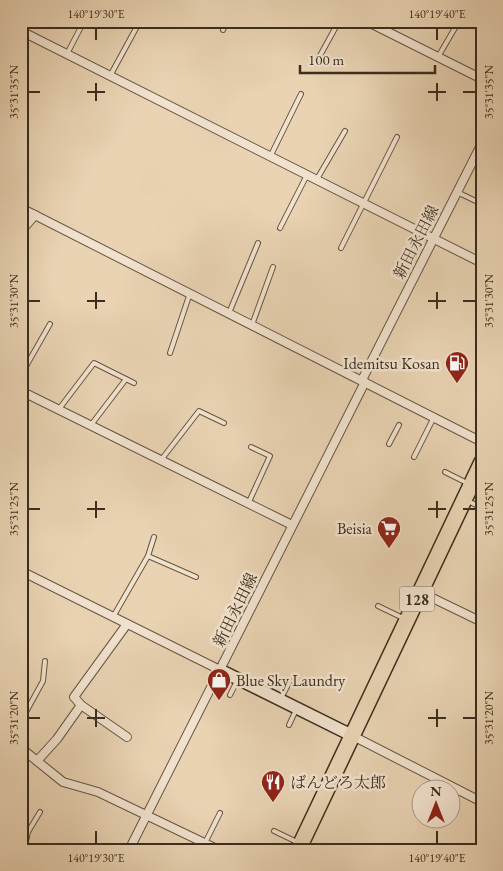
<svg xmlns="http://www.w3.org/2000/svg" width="503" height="871" font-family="'EB Garamond','Noto Serif JP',serif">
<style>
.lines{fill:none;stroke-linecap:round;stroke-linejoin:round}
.lane-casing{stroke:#665642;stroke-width:6}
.street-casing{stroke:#665642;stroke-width:10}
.secondary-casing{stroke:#3b2d1d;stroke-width:14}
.highway-casing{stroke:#3b2d1d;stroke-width:18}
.lane{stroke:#f1e2ce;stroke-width:4}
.street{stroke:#f1e2ce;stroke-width:8}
.secondary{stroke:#f1e2ce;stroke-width:11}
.highway{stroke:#e9d3b3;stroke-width:15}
.ticks{fill:none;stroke:#3b2d1d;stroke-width:2}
.labels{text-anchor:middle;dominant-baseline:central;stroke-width:5;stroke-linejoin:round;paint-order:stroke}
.shield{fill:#f1e2ce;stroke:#726352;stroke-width:1}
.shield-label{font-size:15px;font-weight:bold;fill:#3b2d1d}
.street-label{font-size:16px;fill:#3b2d1d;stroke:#f1e2ce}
.poi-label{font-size:16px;fill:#3b2d1d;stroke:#f1e2ce;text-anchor:end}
.neatline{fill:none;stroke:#3b2d1d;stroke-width:2}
.ticks-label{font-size:12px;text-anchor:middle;fill:#3b2d1d}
</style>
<rect width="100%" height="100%" fill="#e9d3b3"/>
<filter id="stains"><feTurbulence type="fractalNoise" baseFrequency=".004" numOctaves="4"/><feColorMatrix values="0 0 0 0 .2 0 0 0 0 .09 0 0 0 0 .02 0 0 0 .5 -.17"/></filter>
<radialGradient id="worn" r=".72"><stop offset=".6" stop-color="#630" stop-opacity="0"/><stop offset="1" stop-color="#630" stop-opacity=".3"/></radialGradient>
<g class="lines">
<g class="lane-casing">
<g id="lane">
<polyline points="223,30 227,21"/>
<polyline points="67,54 84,21"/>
<polyline points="438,57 459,21"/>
<polyline points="316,63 339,21"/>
<polyline points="110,76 140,21"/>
<polyline points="270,157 301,94"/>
<polyline points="317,179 345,131"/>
<polyline points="457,192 482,204"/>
<polyline points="280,228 307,175"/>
<polyline points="341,248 397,137"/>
<polyline points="229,313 258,243"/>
<polyline points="252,325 273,267"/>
<polyline points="170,353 190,293"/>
<polyline points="21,375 50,324"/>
<polyline points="59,409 94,363 134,383"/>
<polyline points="91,425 126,379"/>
<polyline points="389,444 399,425"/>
<polyline points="414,457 434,417"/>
<polyline points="161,460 199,411 224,423"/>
<polyline points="445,472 469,484"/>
<polyline points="468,501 482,508"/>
<polyline points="248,504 270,456 251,447"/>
<polyline points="148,556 196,577"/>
<polyline points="21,584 26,574"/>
<polyline points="378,606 405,619"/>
<polyline points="113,617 148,556 154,537"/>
<polyline points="230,695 237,681"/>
<polyline points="281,698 290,681"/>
<polyline points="21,721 43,681 45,661"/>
<polyline points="289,725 296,710"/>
<polyline points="274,831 297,842"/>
<polyline points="205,843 220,813"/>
<polyline points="24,850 28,832 40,812"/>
</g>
</g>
<g class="street-casing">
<g id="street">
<polyline points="366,21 482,79"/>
<polyline points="21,31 482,263"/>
<polyline points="21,208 482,442"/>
<polyline points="21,231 35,215"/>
<polyline points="362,380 482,143"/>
<polyline points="21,391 292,525"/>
<polyline points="21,571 220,670"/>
<polyline points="420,592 482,622"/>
<polyline points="351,735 482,802"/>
<polyline points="127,737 81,705 74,697 127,624"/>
<polyline points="21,748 63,782 98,792 219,850"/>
<polyline points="37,761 57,739 81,705"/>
<polyline points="129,850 365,382"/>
</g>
</g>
<g class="secondary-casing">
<polyline id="secondary" points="220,670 351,735"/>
</g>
<g class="highway-casing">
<polyline id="highway" points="298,850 482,462"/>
</g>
<use href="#lane" class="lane"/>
<use href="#street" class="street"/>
<use href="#secondary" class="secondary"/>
<use href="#highway" class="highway"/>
</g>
<path class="ticks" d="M96,28V40M437,28V40M96,83V101M437,83V101M28,92H40M87,92H105M428,92H446M463,92H476M96,292V309M437,292V309M28,301H40M87,301H105M428,301H446M463,301H476M96,501V518M437,501V518M28,509H40M87,509H105M428,509H446M463,509H476M96,709V727M437,709V727M28,718H40M87,718H105M428,718H446M463,718H476M96,831V844M437,831V844"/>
<defs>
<g id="fuel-pin" transform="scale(1.25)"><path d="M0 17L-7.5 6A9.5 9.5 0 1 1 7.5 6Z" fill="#8f2418" stroke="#f1e2ce"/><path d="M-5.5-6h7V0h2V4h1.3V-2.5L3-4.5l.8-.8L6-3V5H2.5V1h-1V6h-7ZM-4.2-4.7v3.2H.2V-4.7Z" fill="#fff"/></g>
<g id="supermarket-pin" transform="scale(1.25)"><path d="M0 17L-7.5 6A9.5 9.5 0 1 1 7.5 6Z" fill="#8f2418" stroke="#f1e2ce"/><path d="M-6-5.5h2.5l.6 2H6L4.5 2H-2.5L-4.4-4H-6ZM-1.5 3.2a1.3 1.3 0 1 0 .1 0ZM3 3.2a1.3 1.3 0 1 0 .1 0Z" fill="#fff"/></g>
<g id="shop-pin" transform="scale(1.25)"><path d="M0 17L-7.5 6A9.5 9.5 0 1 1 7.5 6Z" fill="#8f2418" stroke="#f1e2ce"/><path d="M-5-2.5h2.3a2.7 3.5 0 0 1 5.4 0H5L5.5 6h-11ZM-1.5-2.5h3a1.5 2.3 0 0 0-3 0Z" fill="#fff"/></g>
<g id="restaurant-pin" transform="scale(1.25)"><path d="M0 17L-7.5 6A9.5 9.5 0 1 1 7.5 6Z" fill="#8f2418" stroke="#f1e2ce"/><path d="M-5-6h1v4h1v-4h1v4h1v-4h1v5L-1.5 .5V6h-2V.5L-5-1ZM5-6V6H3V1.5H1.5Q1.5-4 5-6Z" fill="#fff"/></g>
</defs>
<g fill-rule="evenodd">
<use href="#fuel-pin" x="457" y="363"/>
<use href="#supermarket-pin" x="389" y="528"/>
<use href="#shop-pin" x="219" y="680"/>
<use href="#restaurant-pin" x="273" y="782"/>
</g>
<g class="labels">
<rect class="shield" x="399.5" y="586.5" width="35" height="25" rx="4"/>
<g class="shield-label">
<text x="417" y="599">128</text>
</g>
<g class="street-label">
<text transform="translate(416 242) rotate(-63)">新田永田線</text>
<text transform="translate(235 610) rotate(-64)">新田永田線</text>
</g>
<g class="poi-label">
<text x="440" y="363">Idemitsu Kosan</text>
<text x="372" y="528">Beisia</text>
<text x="236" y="680" text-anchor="start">Blue Sky Laundry</text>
<text x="290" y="782" text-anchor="start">ばんどろ太郎</text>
</g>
</g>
<rect width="503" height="871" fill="none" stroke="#e9d3b3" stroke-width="55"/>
<g transform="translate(436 804)"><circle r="24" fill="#f1e2ce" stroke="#a89a87"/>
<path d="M0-4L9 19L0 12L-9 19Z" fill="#8f2418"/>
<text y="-8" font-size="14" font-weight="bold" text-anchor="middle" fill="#3b2d1d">N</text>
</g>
<path d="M300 65v8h135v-8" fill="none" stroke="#3b2d1d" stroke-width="2.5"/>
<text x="308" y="65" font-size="15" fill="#3b2d1d" stroke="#f1e2ce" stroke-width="4" paint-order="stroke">100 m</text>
<rect x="28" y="28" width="448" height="816" class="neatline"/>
<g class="ticks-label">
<text x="96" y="18">140°19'30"E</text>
<text x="437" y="18">140°19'40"E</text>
<text transform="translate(14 92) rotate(-90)" y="4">35°31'35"N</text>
<text transform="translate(489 92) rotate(-90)" y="4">35°31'35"N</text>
<text transform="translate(14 301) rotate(-90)" y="4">35°31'30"N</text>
<text transform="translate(489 301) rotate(-90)" y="4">35°31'30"N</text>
<text transform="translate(14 509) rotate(-90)" y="4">35°31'25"N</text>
<text transform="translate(489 509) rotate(-90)" y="4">35°31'25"N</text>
<text transform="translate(14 718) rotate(-90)" y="4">35°31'20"N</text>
<text transform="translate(489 718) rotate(-90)" y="4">35°31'20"N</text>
<text x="96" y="862">140°19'30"E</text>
<text x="437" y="862">140°19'40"E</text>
</g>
<rect width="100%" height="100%" filter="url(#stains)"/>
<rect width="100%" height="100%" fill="url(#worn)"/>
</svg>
